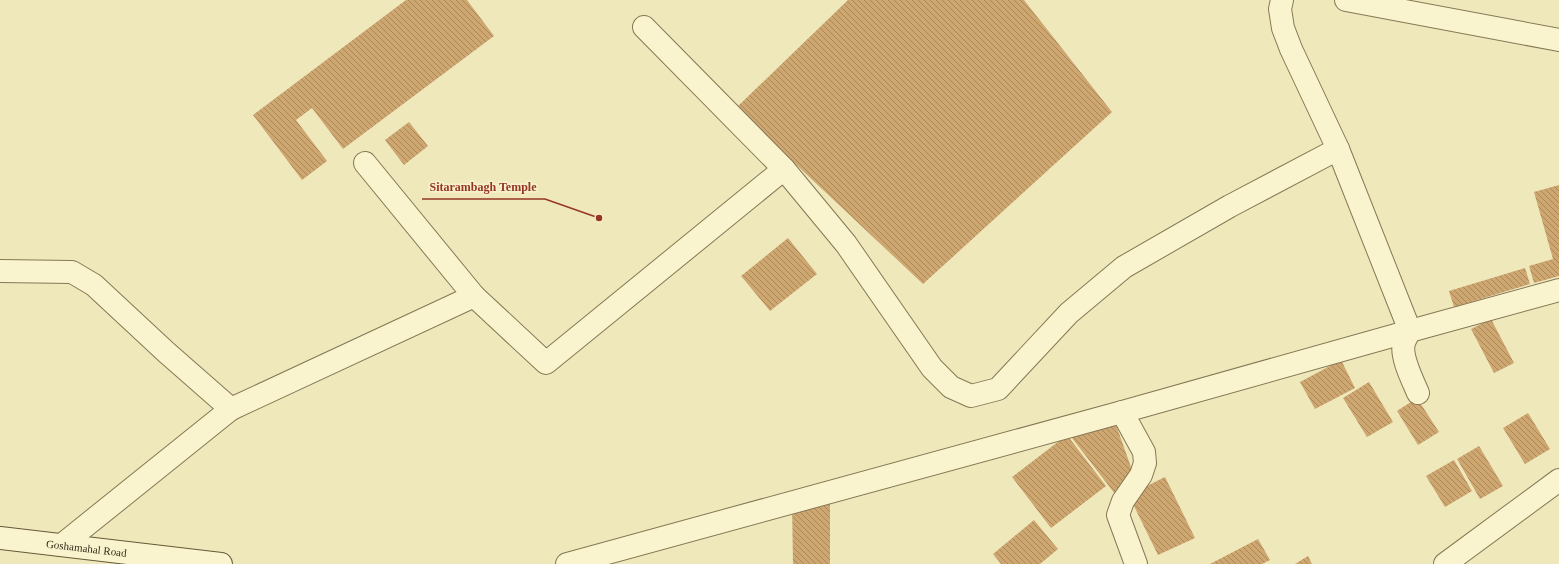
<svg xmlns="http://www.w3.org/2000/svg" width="1559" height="564" font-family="Georgia,serif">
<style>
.building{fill:url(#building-back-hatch)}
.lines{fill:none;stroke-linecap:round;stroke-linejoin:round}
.minor-casing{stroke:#867755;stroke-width:24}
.tertiary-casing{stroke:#867755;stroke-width:24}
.secondary-casing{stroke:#675838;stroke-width:24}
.minor{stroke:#faf4ce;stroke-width:22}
.tertiary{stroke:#faf4ce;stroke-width:22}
.secondary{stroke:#faf4ce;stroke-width:22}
.labels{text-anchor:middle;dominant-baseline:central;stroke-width:3.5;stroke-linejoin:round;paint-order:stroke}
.street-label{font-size:11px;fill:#352b1a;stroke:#f6f1cb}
.leader{fill:none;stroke:#963524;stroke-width:1.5}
.callout-dot{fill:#963524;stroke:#f6f1cb;stroke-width:1.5}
.callout-label{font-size:12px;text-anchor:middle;font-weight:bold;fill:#963524;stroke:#f6f1cb;stroke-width:3.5;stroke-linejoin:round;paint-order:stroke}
</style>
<defs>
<pattern id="building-back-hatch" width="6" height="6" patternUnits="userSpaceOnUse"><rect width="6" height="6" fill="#cea670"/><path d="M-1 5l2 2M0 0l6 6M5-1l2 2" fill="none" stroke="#a8875b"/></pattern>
</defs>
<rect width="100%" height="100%" fill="#efe8bb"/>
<g class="building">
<polygon points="406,0 467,0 494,36 343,149 312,108 296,120 327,161 302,180 253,115"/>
<polygon points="848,0 1024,0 1112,112 923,284 736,108"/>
<polygon points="409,122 428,146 404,165 385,140"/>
<polygon points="1559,185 1559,276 1534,283 1529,266 1553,259 1534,192"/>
<polygon points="788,238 817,274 770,311 741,276"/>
<polygon points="1525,268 1530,284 1454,307 1449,291"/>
<polygon points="1491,319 1514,363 1494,373 1471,329"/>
<polygon points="1341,360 1355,388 1315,409 1300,382"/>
<polygon points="1369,382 1393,422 1367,437 1343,398"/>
<polygon points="1417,398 1439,432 1418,445 1397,411"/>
<polygon points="1528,413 1550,449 1525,464 1503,428"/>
<polygon points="1115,422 1132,470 1115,494 1072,438 1077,429"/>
<polygon points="1067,435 1106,486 1051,528 1012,477"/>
<polygon points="1479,446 1503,486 1480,499 1457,459"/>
<polygon points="1454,460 1472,491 1445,507 1426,476"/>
<polygon points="1165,477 1195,538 1158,555 1132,502 1143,488"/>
<polygon points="792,502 830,502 830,564 793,564"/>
<polygon points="1034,520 1058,549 1040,564 1001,564 993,554"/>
<polygon points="1258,539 1270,560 1262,564 1210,564"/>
<polygon points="1308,556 1312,564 1295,564"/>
</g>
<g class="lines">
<g class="minor-casing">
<g id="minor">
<polyline points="644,27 784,169"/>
<polyline points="365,163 474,296 546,363 784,169 846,244 932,368 951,387 971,396 998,389 1069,313 1124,267 1230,206 1338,149"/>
<polyline points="0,271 72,272 94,285 166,352 231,409"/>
<path d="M1418,393C1413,381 1400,356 1404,343C1405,339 1408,335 1410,331L1559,290"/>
<polyline points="1122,412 1144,452 1145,463 1141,475 1123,501 1118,515 1136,564"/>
<polyline points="63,544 231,409 474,296"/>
<polyline points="567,564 1122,412 1410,331 1338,149 1291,49 1283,28 1280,9 1282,0"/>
<polyline points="1445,564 1559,480"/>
</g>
</g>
<g class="tertiary-casing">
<polyline id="tertiary" points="1346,0 1559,40"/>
</g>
<g class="secondary-casing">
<g id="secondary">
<path id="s1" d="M0,538L221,564"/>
</g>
</g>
<use href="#minor" class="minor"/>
<use href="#tertiary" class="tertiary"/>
<use href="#secondary" class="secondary"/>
</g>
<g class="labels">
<g class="street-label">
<text stroke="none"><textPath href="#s1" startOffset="87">Goshamahal Road</textPath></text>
</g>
</g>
<path class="leader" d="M599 218L545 199H422"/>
<circle class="callout-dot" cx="599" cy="218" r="4"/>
<g class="callout-label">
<text x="483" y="191">Sitarambagh Temple</text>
</g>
</svg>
